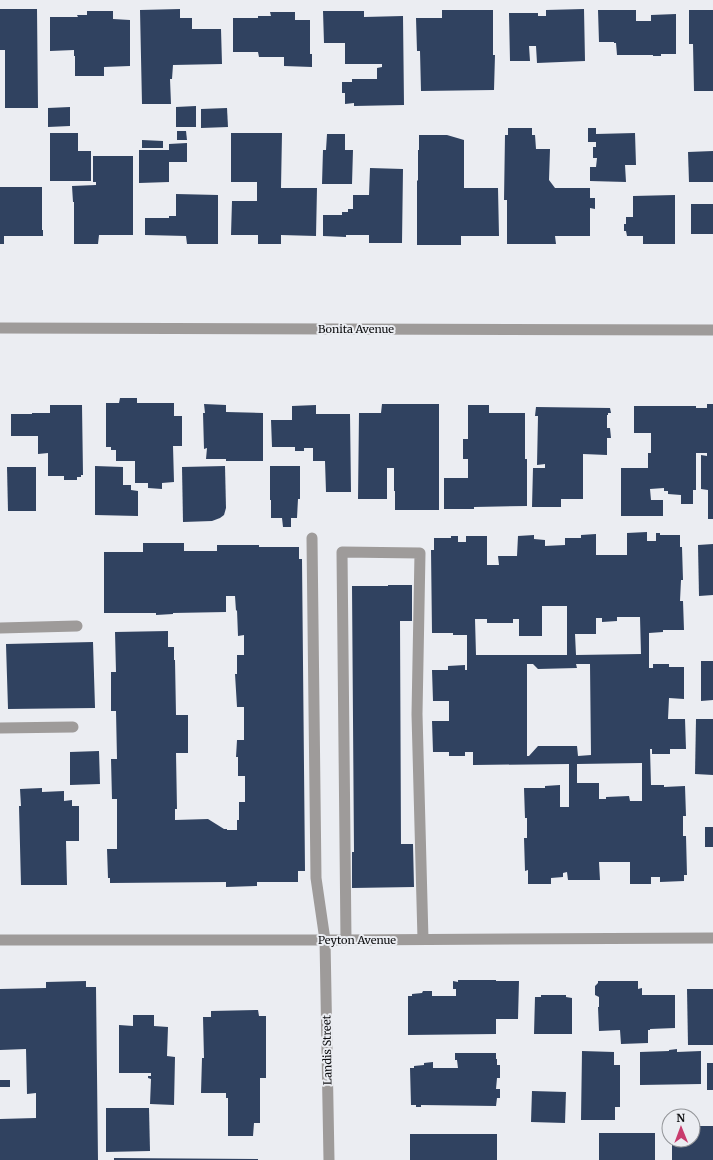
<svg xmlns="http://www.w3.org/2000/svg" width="713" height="1160" font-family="Merriweather,serif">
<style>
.building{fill:#304260;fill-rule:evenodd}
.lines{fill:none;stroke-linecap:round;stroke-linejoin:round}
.service{stroke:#9e9b9a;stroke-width:11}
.minor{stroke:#9e9b9a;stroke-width:11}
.labels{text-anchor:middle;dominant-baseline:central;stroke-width:4;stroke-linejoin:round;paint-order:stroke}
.street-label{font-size:11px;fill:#0d0e10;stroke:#ebedf2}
</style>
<rect width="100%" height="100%" fill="#ebedf2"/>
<g class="building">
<polygon points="0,9 37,9 38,108 5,108 5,50 0,50"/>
<polygon points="180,9 180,18 192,18 192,29 221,29 222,64 173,65 172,79 170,79 171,104 142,104 140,10"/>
<polygon points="584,9 585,61 537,63 536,46 529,46 530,61 510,61 509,13 538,13 538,16 546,16 546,10"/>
<polygon points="442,10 493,10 493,55 495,55 494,90 421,91 420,51 417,51 416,18 442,18"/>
<polygon points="598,10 636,10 636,21 651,21 651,15 676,14 676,54 661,54 661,56 653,56 653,55 617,55 616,43 614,43 614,42 599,42"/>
<polygon points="689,10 713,10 713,91 694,91 693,44 689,44"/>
<polygon points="87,11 113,11 113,19 130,20 130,66 104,67 104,76 75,76 75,56 74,56 74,50 50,51 50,17 78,17 77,15 87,15"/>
<polygon points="323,11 364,11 364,17 403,16 404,105 354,106 354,103 345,104 345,93 342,93 342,82 352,82 352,79 377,79 377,68 382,67 382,64 345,64 345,43 324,43"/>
<polygon points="270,12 295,12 295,20 310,20 310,54 312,54 312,67 284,66 284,57 259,57 258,52 233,52 233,18 258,18 258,16 271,16"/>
<polygon points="196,106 196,127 176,127 176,107"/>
<polygon points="70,107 70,126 48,127 48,108"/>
<polygon points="227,108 228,127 201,128 201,109"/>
<polygon points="508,128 532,128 532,135 535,135 536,149 550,149 549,180 555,188 590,188 590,198 595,198 595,209 590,208 590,236 555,236 556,244 507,244 507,200 504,200 505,135 508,135"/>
<polygon points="588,128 596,128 596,134 635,133 636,165 625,165 626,182 590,181 590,167 596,167 597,158 593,158 593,147 596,147 596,142 588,142"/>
<polygon points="177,131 186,131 187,140 177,140"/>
<polygon points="50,133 78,133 78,151 91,151 91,181 50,181"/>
<polygon points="231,133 282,133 281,188 317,188 316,236 281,235 281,244 258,244 258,235 231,235 232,201 257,201 257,182 231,182"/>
<polygon points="327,134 345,134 345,150 353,150 352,184 322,184 323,150 326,150"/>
<polygon points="419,135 447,135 464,140 464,188 498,188 499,236 461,236 461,245 417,245 417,180 418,181 418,150 419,150"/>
<polygon points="142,140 163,141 163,148 142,148"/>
<polygon points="187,143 187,162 169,162 169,182 139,183 139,150 169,150 169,144"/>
<polygon points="713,151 713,182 689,182 688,152"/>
<polygon points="93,156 133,156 133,235 99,235 98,244 74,244 74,202 73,202 72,186 96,185 96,182 93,182"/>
<polygon points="370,168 403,169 402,243 369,243 369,235 346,235 346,237 323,236 323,215 342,215 342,212 348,212 348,209 353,209 353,195 369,195"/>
<polygon points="0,187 42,187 42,230 43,230 43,236 4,236 4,244 0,244"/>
<polygon points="176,194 218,195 218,244 187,244 186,236 145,235 145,218 169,218 169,216 176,216"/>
<polygon points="675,195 675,244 643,244 643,236 627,236 626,231 624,231 624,224 626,224 626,217 633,217 633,196"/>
<rect x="691" y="204" width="22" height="30"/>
<polygon points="120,398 137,398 137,403 174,403 174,416 182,416 182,446 173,446 174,482 162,483 162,489 148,488 148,483 135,483 135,461 116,461 116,450 111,450 111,447 106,447 106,403 119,403"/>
<polygon points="204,404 226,405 226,412 263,413 263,461 226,461 226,459 206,459 207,448 204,449 203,413 205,413"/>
<polygon points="382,404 439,404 439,510 395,510 395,491 394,491 394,468 387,468 387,499 358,499 359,413 381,413"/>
<polygon points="707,404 713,404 713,519 708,519 708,490 701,489 701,455 707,456 707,453 696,453 696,490 693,490 693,504 681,504 681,495 668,494 668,491 664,491 664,488 650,489 651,500 663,500 663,516 621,516 621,468 648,468 648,453 651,453 651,433 634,433 634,406 696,406 696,408 707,408"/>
<polygon points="50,405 82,405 83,475 81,475 81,477 77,477 77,480 64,480 64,476 48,476 48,453 38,454 38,436 11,436 11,414 32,414 32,413 50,413"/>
<polygon points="316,405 316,414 350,414 351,492 326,492 325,461 313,461 313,448 304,448 304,451 295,451 295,447 272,447 271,420 292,420 292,406"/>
<polygon points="468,405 489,405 489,413 525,413 525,459 527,459 527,506 474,507 474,509 444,509 444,478 468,478 468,459 463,459 463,439 468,439"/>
<polygon points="536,407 610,408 611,413 608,413 608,415 607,415 607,428 610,428 611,438 607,438 607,455 583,454 583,499 561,499 561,507 532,507 533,468 545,468 545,464 537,465 538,416 535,416"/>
<polygon points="95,466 123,467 123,485 131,485 131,490 138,491 138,516 95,515"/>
<polygon points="225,466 226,508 224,515 220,518 212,521 183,522 182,467"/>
<polygon points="270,466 300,466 300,499 298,499 297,518 291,518 291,527 283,527 282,518 271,518 271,500 270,500"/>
<polygon points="7,467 36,467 36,511 8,511"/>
<path d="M647,532V541H656V533H660V535H680V547H682L683,580H681L680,601H683L684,630H663V632L649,633V668H653V664H669V667H684V699L669,698L668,719H685L686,749H670V754H652V749H650L651,785H664V787L685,786L686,816H683V836H686L687,875H684V881L660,882V877H651V884H630V862H599L600,880H568L567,872L563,873V877L551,878V884H528V870L525,871L524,838H527V818H525L524,788H545V786L560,785V807H569V764L473,765V752H465V756H449V752H433L432,721H449V701H433L432,670H448V666L465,665V670H467V635H453V633H432L431,550H434V538H451V536H458V542H466V536H487V565H499L498,556H517L518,536L534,535V539L545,540V546L565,545V538H581V535L596,534V555H627V533ZM542,606H567V655H476L475,619H487V623H513V619H519V636H542ZM617,617H640L641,654L576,655L575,634H596V618H602V622L617,621ZM527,664H533L538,669L577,668L576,664H590L591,755L578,756L577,746H538L529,756H527ZM642,763V801H630L629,796L606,797V799H599V783H577V764Z"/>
<polygon points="143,543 184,543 184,551 217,551 217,545 259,545 259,547 299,547 299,559 302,559 305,871 298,871 298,882 257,882 257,886 226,887 226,882 110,883 110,878 108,878 107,849 117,849 117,799 112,799 111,759 117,759 116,711 111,711 111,672 116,672 115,632 168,631 168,647 174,647 174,660 175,660 176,715 188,715 188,753 176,753 177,809 175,809 175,820 208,819 224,829 227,829 227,830 237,830 237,820 239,820 239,802 245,802 245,776 238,776 238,757 236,757 237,740 244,740 244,707 237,707 235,674 237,674 237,655 244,655 244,635 238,636 237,610 236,611 235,596 226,596 226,612 173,613 173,614 156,615 156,613 104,613 104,552 143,552"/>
<polygon points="713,544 713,595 699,596 698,545"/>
<polygon points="388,585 412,585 412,621 400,621 401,844 413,844 414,887 352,888 352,852 354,852 352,586 388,586"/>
<polygon points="93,642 95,708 8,709 6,644"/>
<polygon points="701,661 713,661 713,700 701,701"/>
<polygon points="696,719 713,719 713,775 695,774"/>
<polygon points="99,751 100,784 70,785 70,752"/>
<polygon points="42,788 42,792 64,791 64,801 72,800 72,806 79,806 79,841 66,841 67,885 21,885 19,806 21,806 20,789"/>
<rect x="705" y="827" width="8" height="20"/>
<polygon points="458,980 496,980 496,981 519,981 518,1019 496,1019 496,1034 408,1035 408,996 412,996 412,994 422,993 423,991 432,991 432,996 456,996 456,989 453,989 453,981 458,982"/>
<polygon points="86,981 86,987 96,987 98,1160 0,1160 0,1119 36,1118 36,1093 27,1094 26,1049 0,1050 0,989 46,988 46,982"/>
<polygon points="598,981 638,981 638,989 642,988 642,995 675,995 675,1028 650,1029 650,1030 648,1030 648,1043 621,1044 620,1030 599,1031 598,1007 599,1007 599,997 595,995 595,986 598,983"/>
<polygon points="687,989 713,989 713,1045 688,1045"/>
<polygon points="541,995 566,995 566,997 572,998 572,1034 534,1034 535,997 541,997"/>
<polygon points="258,1010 259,1016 266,1016 266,1078 260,1078 260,1123 254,1123 253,1136 228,1136 228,1098 226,1098 226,1093 201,1093 202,1058 204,1058 203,1017 211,1017 211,1011"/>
<polygon points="133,1015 154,1015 154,1026 168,1027 167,1056 175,1057 174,1105 150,1104 151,1079 148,1078 148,1076 151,1076 151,1073 119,1073 119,1025 133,1026"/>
<polygon points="677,1049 677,1052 701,1051 701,1084 640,1085 640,1052 669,1051 669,1050"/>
<polygon points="582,1051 614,1052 614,1065 620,1065 620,1107 615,1107 615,1120 581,1120"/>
<polygon points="455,1053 496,1053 496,1059 497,1059 497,1065 500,1065 500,1078 497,1078 496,1089 500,1089 500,1098 497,1098 496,1106 421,1105 421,1107 416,1107 416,1105 411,1105 410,1068 414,1068 414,1066 424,1065 424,1063 433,1062 433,1068 458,1068 457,1060 455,1060"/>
<rect x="707" y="1063" width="6" height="27"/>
<rect x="0" y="1080" width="10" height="7"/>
<polygon points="532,1091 566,1092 565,1123 531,1122"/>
<polygon points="106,1108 149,1108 150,1151 106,1152"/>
<polygon points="693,1126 713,1126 713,1160 672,1160 672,1140 693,1140"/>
<rect x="599" y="1133" width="56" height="27"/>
<rect x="410" y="1134" width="87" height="26"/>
<polygon points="114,1158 258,1159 258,1160 114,1160"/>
</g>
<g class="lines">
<g class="service">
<polyline points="312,538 316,878 325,940"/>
<polyline points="0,628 77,626"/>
<polyline points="0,728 73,727"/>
<polyline points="346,940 342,552 420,553 417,714 423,939"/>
</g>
<g class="minor">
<polyline points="0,328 713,330"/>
<polyline points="0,940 346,940 713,938"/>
<polyline points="325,940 329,1160"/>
</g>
</g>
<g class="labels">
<g class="street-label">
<text x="356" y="329">Bonita Avenue</text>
<text x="357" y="940">Peyton Avenue</text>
<text transform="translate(327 1050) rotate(-91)">Landis Street</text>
</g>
</g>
<g transform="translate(681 1128) rotate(359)"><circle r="19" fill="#ebedf2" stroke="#929498"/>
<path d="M0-3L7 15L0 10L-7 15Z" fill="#c83b6d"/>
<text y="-6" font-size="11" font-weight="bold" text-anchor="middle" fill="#0d0e10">N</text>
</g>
</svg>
